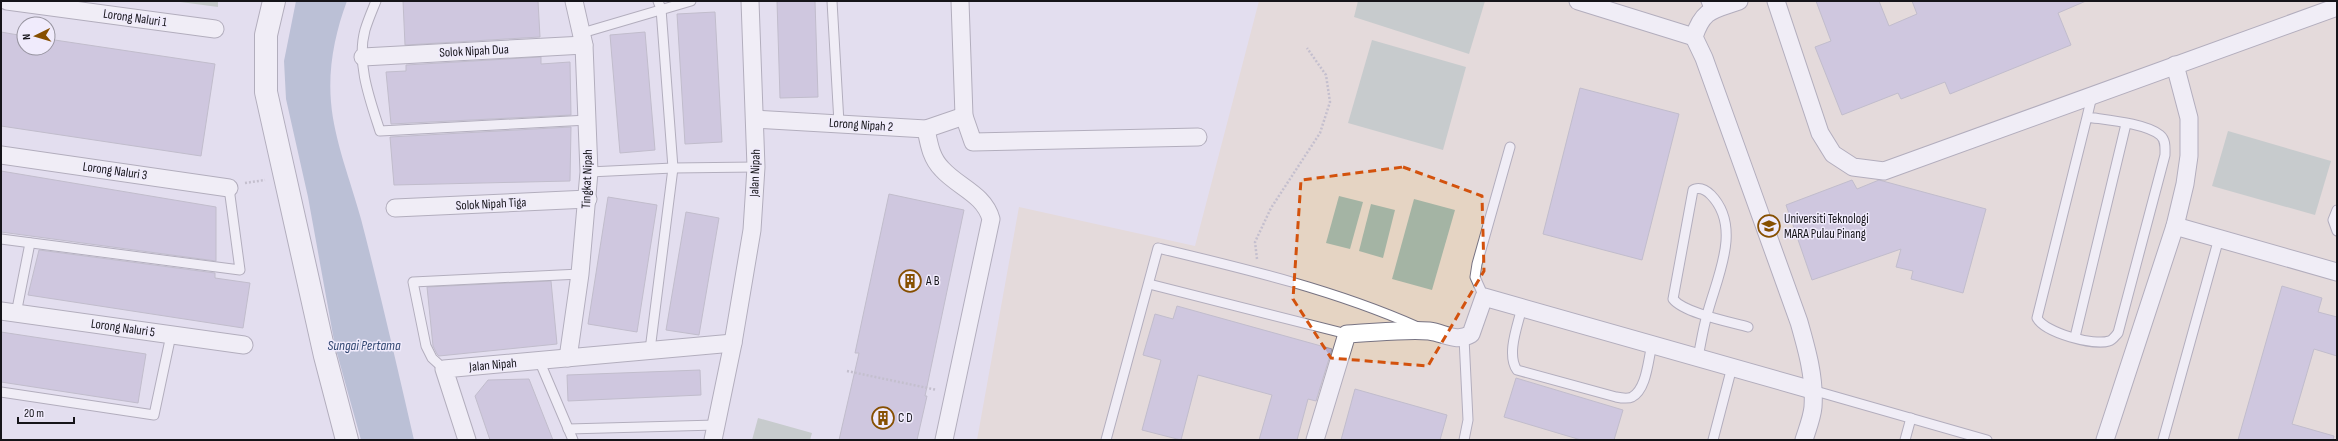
<svg xmlns="http://www.w3.org/2000/svg" width="2338" height="441" font-family="'Sofia Sans Condensed',sans-serif">
<style>
.education{fill:#e5d4c3}
.green{fill:#a4b4a4}
.water{fill:#8b9bb8}
.building{fill:#b5accc;stroke:#9793a2}
.lines{fill:none;stroke-linecap:round;stroke-linejoin:round}
.lane-casing{stroke:#777382;stroke-width:11}
.street-casing{stroke:#777382;stroke-width:19}
.secondary-casing{stroke:#777382;stroke-width:24}
.path{stroke:#9e9aa7;stroke-width:2.5;stroke-dasharray:2 2;stroke-linecap:butt}
.lane{stroke:#fff;stroke-width:9}
.street{stroke:#fff;stroke-width:17}
.secondary{stroke:#fff;stroke-width:22}
.marked{fill:none;stroke:#d3520d;stroke-width:3;stroke-dasharray:8 5;stroke-linejoin:round}
.labels{text-anchor:middle;dominant-baseline:central;stroke-width:3;stroke-linejoin:round;paint-order:stroke}
.street-label{font-size:13px;fill:#151419;stroke:#f0ebfc}
.poi-label{font-size:13px;fill:#151419;stroke:#f0ebfc;text-anchor:start}
.water-label{font-size:14px;font-style:italic;fill:#314771;stroke:#f0ebfc}
</style>
<rect width="100%" height="100%" fill="#e3deef"/>
<polygon class="education" points="1259,1 2337,1 2337,440 977,440 1019,207 1195,246"/>
<g class="green">
<polygon points="173,1 218,1 218,7"/>
<polygon points="1358,1 1485,1 1469,54 1354,17"/>
<polygon points="1372,40 1466,67 1443,150 1348,123"/>
<polygon points="2228,131 2331,161 2315,215 2212,186"/>
<polygon points="1339,196 1363,202 1350,249 1326,243"/>
<polygon points="1414,199 1455,210 1432,290 1392,279"/>
<polygon points="1371,204 1395,210 1383,258 1359,251"/>
<polygon points="758,418 812,433 810,440 752,440"/>
</g>
<path class="water" d="M296,1H347C335,33 328,68 331,102C334,140 351,182 361,219C380,292 397,366 414,440H361L335,346L308,197L286,99L284,61Z"/>
<g class="building">
<polygon points="403,1 538,1 540,37 405,45"/>
<polygon points="777,1 815,1 818,97 780,98"/>
<polygon points="1816,1 1879,1 1889,26 1917,14 1912,1 2086,1 2058,13 2071,45 1950,94 1945,82 1901,99 1898,93 1842,115 1815,47 1831,41"/>
<polygon points="715,12 722,142 685,144 677,14"/>
<polygon points="1,32 24,36 24,48 48,48 48,39 215,64 201,156 1,126"/>
<polygon points="645,32 655,150 620,153 610,35"/>
<polygon points="541,57 541,64 570,62 571,115 391,124 386,72 406,71 406,65"/>
<polygon points="1580,88 1679,114 1642,260 1543,234"/>
<polygon points="571,127 570,181 394,185 390,137"/>
<polygon points="1,171 216,207 216,261 1,232"/>
<polygon points="1852,180 1857,189 1879,180 1986,209 1963,293 1911,279 1913,271 1896,267 1901,249 1812,280 1786,205"/>
<polygon points="889,194 964,210 925,396 927,396 917,440 839,440 859,353 855,353"/>
<polygon points="608,197 657,205 637,332 588,324"/>
<polygon points="686,212 719,218 699,335 666,330"/>
<polygon points="39,250 215,273 215,278 250,283 243,328 28,295"/>
<polygon points="551,281 557,344 439,356 437,354 433,346 427,287"/>
<polygon points="2282,286 2322,298 2318,312 2337,317 2337,356 2314,349 2292,424 2334,436 2333,440 2238,440"/>
<polygon points="1177,306 1332,349 1316,401 1308,399 1297,440 1259,440 1272,395 1198,375 1181,440 1142,430 1161,360 1143,355 1155,314 1173,319"/>
<polygon points="1,332 146,354 138,403 1,382"/>
<polygon points="700,370 701,395 568,401 567,375"/>
<polygon points="1516,378 1623,410 1614,440 1581,440 1504,417"/>
<polygon points="529,379 553,440 490,440 475,396 488,380"/>
<polygon points="1355,389 1447,415 1440,440 1341,440"/>
</g>
<g class="lines">
<g class="lane-casing">
<g id="lane">
<path d="M376,1C372,11 368,20 365,30C356,63 370,100 380,131L588,120"/>
<polyline points="832,1 839,123"/>
<polyline points="1706,1 1710,11"/>
<polyline points="582,33 691,1"/>
<path d="M2087,117C2106,120 2145,123 2160,135C2166,140 2165,148 2165,155L2118,333C2115,336 2113,340 2109,341C2094,346 2045,333 2037,318L2087,117L2092,96"/>
<polyline points="589,172 673,168 756,167"/>
<polyline points="2337,210 2333,220 2337,231"/>
<polyline points="1,239 240,270 229,188"/>
<polyline points="1149,284 1347,334"/>
<polyline points="1484,297 1475,277 1477,264 1510,147"/>
<path d="M1522,307C1518,325 1506,354 1517,370L1616,397C1621,398 1628,399 1632,397C1647,389 1648,359 1652,345"/>
<polyline points="16,314 30,243"/>
<polyline points="2075,337 2126,124"/>
<polyline points="650,350 673,168 661,9 658,1"/>
<path d="M1698,357C1701,343 1703,329 1707,315C1716,279 1743,228 1711,195C1707,191 1702,187 1695,189L1693,190L1673,299C1684,313 1730,322 1748,327"/>
<polyline points="539,360 573,440"/>
<polyline points="444,369 432,358 426,346 413,282 580,274"/>
<polyline points="1812,390 1987,440"/>
<polyline points="1,392 154,415 171,335"/>
<polyline points="568,429 716,425"/>
<path d="M1106,440L1158,248C1246,269 1335,290 1418,327"/>
<polyline points="1464,440 1468,420 1464,338"/>
<polyline points="1713,440 1732,367"/>
<polyline points="1905,440 1911,418"/>
<polyline points="2163,440 2219,238"/>
</g>
</g>
<g class="street-casing">
<g id="street">
<polyline points="7,1 215,29"/>
<polyline points="960,1 964,116 973,142 1198,137"/>
<polyline points="1578,1 1694,37"/>
<path d="M1739,1C1713,10 1703,9 1694,37L1704,58L1799,322C1807,350 1815,378 1813,407C1812,418 1807,430 1804,440"/>
<polyline points="1776,1 1820,133 1833,154 1853,167 1884,171 2337,7"/>
<polyline points="363,57 584,45"/>
<polyline points="755,119 926,129 964,116"/>
<path d="M926,129C929,144 931,158 942,169C958,187 984,194 991,219L944,440"/>
<polyline points="1,155 229,188"/>
<polyline points="395,208 588,199"/>
<polyline points="2175,226 2337,272"/>
<polyline points="1,311 244,345"/>
<polyline points="568,358 580,274 589,172 584,45 574,1"/>
<polyline points="467,440 444,369 733,343"/>
<polyline points="713,440 733,343 752,230 756,167 750,1"/>
<path d="M1315,440L1347,334C1374,333 1403,329 1429,331C1445,333 1456,343 1471,334L1484,297L1812,390"/>
<polyline points="2105,440 2175,226 2185,184 2189,156 2189,118 2175,65"/>
</g>
</g>
<g class="secondary-casing">
<polyline id="secondary" points="274,1 266,35 266,92 325,356 347,440"/>
</g>
<g class="path">
<polyline points="245,183 265,180"/>
<polyline points="1257,259 1255,242 1271,208 1320,133 1330,102 1326,75 1307,48"/>
<polyline points="847,371 937,390"/>
</g>
<use href="#lane" class="lane"/>
<use href="#street" class="street"/>
<use href="#secondary" class="secondary"/>
</g>
<path d="M0 0H2338V441H0ZM1403,167L1482,196L1484,271L1428,366L1331,358L1293,299L1301,180Z" fill="#e3deef" fill-opacity=".55" fill-rule="evenodd"/>
<path class="marked" d="M1403,167L1482,196L1484,271L1428,366L1331,358L1293,299L1301,180Z"/>
<defs>
<g id="university-ring" transform="scale(1.15)"><circle r="9.5" fill="#f0ebfc" stroke="#864f00" stroke-width="1.5"/><path d="M0-5L7-2L0 1L-7-2ZM-4 1L0 2.5L4 1V4Q0 6-4 4Z" fill="#864f00"/></g>
<g id="building-ring" transform="scale(1.15)"><circle r="9.5" fill="#f0ebfc" stroke="#864f00" stroke-width="1.5"/><path d="M-4-6H4V6H1V3H-1V6H-4ZM-2.5-4.3h1.7v1.8h-1.7ZM.8-4.3h1.7v1.8H.8ZM-2.5-1h1.7V.8h-1.7ZM.8-1h1.7V.8H.8Z" fill="#864f00"/></g>
</defs>
<g fill-rule="evenodd">
<use href="#university-ring" x="1769" y="226"/>
<use href="#building-ring" x="910" y="281"/>
<use href="#building-ring" x="883" y="418"/>
</g>
<g class="labels">
<g class="street-label">
<text transform="translate(135 18) rotate(8)">Lorong Naluri 1</text>
<text transform="translate(474 51) rotate(-3)">Solok Nipah Dua</text>
<text transform="translate(861 125) rotate(4)">Lorong Nipah 2</text>
<text transform="translate(115 171) rotate(8)">Lorong Naluri 3</text>
<text transform="translate(755 173) rotate(-88)">Jalan Nipah</text>
<text transform="translate(587 179) rotate(-88)">Tingkat Nipah</text>
<text transform="translate(491 204) rotate(-3)">Solok Nipah Tiga</text>
<text transform="translate(123 328) rotate(8)">Lorong Naluri 5</text>
<text transform="translate(493 365) rotate(-5)">Jalan Nipah</text>
</g>
<g class="poi-label">
<text x="1784" y="219">Universiti Teknologi<tspan x="1784" dy="15">MARA Pulau Pinang</tspan></text>
<text x="926" y="281">A B</text>
<text x="898" y="418">C D</text>
</g>
<g class="water-label">
<text x="364" y="345">Sungai Pertama</text>
</g>
</g>
<rect width="2338" height="441" fill="none" stroke="#151419" stroke-width="4"/>
<g transform="translate(36 36) rotate(265)"><circle r="19" fill="#f0ebfc" stroke="#9895a1"/>
<path d="M0-3L7 15L0 10L-7 15Z" fill="#864f00"/>
<text y="-6" font-size="11" font-weight="bold" text-anchor="middle" fill="#151419">N</text>
</g>
<path d="M18 417v6h56v-6" fill="none" stroke="#151419" stroke-width="2"/>
<text x="24" y="417" font-size="12" fill="#151419" stroke="#f0ebfc" stroke-width="3" paint-order="stroke">20 m</text>
</svg>
